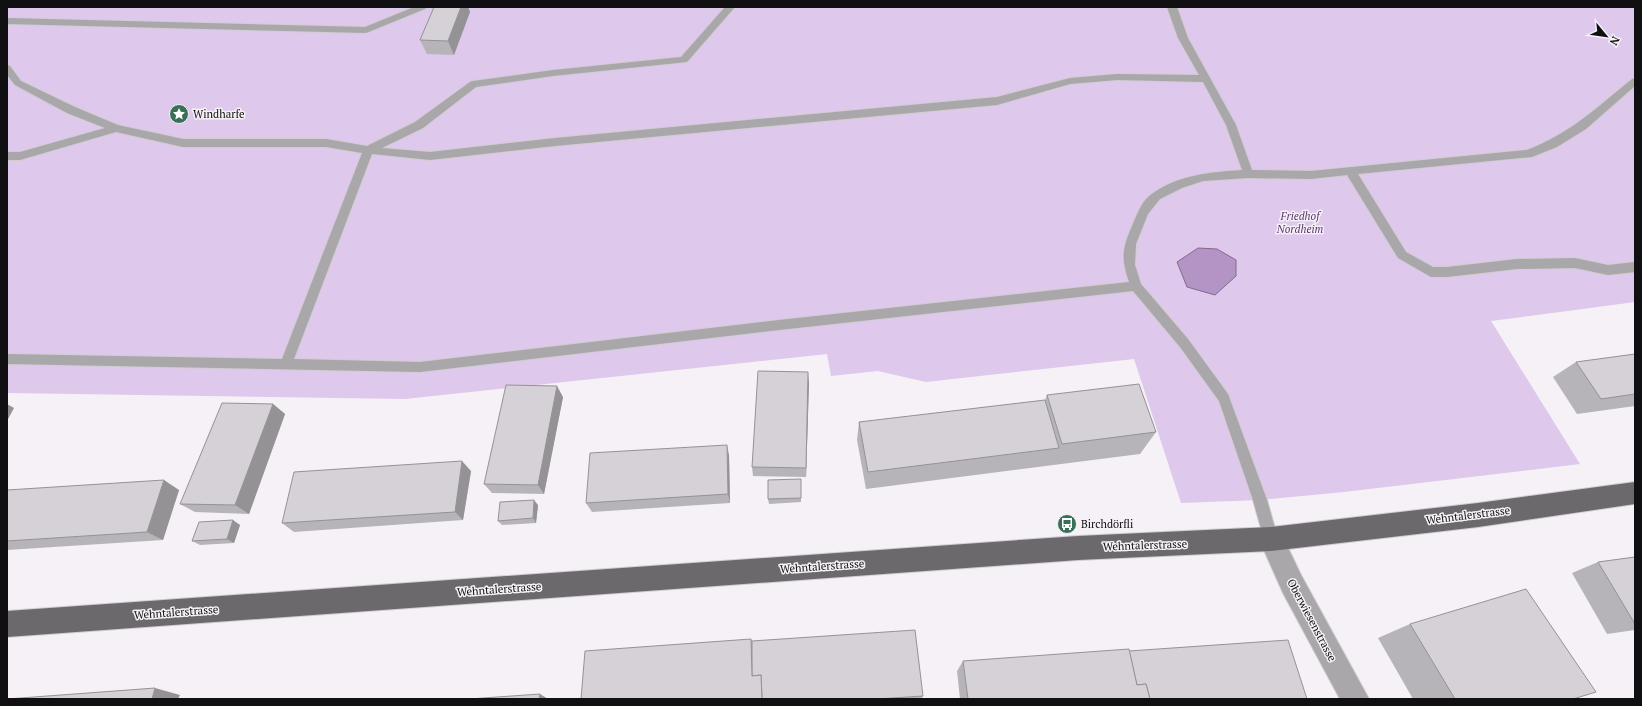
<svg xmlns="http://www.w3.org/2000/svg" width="1642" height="706" font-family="'PT Serif',serif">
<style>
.green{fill:#dec8eb}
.water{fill:#b394c4;stroke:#826c8e}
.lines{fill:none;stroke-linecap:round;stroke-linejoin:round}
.service-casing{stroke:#d0cdd2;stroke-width:2}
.minor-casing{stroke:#d0cdd2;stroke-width:2}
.primary-casing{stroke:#d0cdd2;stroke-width:2}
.service{fill:#a9a7aa;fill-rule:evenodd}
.minor{fill:#a9a7aa;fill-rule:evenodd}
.primary{fill:#6c696d;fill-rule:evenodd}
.wall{fill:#b7b4b9}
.shaded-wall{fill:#959296}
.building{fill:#d5d1d7;stroke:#959296}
.labels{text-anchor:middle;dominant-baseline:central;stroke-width:3;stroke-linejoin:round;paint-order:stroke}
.poi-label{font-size:11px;fill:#100f11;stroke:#f5f1f7;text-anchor:start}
.park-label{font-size:11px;font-style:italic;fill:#5d3471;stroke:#f5f1f7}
.street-label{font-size:11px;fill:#100f11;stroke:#f5f1f7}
</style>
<rect width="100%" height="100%" fill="#f5f1f7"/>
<polygon class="green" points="7,7 1635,7 1635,302 1491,321 1580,464 1344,492 1260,500 1181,503 1134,359 926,382 878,371 831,376 827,354 405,399 7,393"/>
<polygon class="water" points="1198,248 1217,249 1236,260 1236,276 1215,295 1187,287 1177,262"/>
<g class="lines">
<g class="service-casing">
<g id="service">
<polygon points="414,7 427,7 425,9 366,33 7,24 7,18 365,27"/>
<path d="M725,7H735L687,62L553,76L476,87L423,128L382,148L430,152L555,138L997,97L1070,78L1117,74L1199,75L1178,38L1167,7H1177L1188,38L1236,125L1252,170L1311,171L1527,150C1571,133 1596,108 1632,79L1635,78V86L1586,129L1557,147L1532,157L1358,174L1406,252L1433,267H1447L1517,259L1575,258L1608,265L1635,262V272L1608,275L1575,268L1517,269L1447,277H1431L1398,258L1347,175L1311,179L1248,178L1203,181L1182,188L1160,199L1148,214L1136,244L1135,265L1141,284L1188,339L1228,394L1267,500L1278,539L1276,544L1271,546L1266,544L1264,539L1253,500L1219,401L1180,347L1133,291L779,330L420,372L7,364V354L282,359L362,153L326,147H183L116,132L20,160H7V152H20L105,128L67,113L15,85L7,75V65L10,66L21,81L75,107L118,125L183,139H326L367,146L415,122L470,82L473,81L553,70L681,57ZM1117,80L1203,82L1226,125L1242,170C1211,172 1179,175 1153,193C1142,200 1137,214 1132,226C1122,249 1121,258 1129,282L779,320L420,362L294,359L372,154L430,160L555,146L997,105L1070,84Z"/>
</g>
</g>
<g class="minor-casing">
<polygon id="minor" points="1271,527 1280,531 1301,575 1369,699 1340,699 1283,593 1259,539 1262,531"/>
</g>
<g class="primary-casing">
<polygon id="primary" points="1635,482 1635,504 1478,527 1271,551 1078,560 7,637 7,611 1078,536 1271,527 1478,503"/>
</g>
<use href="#service" class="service"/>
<use href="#minor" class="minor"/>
<use href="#primary" class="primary"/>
</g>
<g class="wall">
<polygon points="434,7 468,7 470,12 454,55 427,54 420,40"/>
<polygon points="1635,354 1635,406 1577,414 1553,377 1576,362"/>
<polygon points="809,383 806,477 753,476 752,467"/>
<polygon points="1047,395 1156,432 1140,454 866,489 857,440 859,422 1045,400"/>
<polygon points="563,397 544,494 492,493 484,484"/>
<polygon points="273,404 285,414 249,514 195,512 180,504"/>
<polygon points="729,455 730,503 592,512 586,503"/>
<polygon points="471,471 463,520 294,532 282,523"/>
<polygon points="801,479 801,502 769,504 768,499"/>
<polygon points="7,490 179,490 163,540 7,550"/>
<polygon points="538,505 536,523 502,525 498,521"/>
<polygon points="240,525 234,543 200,545 192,541"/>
<polygon points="1635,557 1635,630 1607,634 1572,573 1598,562"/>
<polygon points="1410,624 1573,699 1413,699 1378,638"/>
<polygon points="751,639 752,641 923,696 921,699 581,699"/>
<polygon points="1129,651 1307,699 960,699 957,671 963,661"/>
</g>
<g class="shaded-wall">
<polygon points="461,7 468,7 470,12 454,55 448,41"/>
<polygon points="808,372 809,383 806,477 806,468"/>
<polygon points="557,386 563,397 544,494 538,485"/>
<polygon points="7,404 14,408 7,421"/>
<polygon points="273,404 285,414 249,514 235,505"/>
<polygon points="727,445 729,455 730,503 728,494"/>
<polygon points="462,461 471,471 463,520 455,512"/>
<polygon points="164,480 179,490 163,540 147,532"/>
<polygon points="534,500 538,505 536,523 533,518"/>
<polygon points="233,520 240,525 234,543 227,539"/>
<polygon points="155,688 180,695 178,699 152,699"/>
<polygon points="540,694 548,699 539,699"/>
</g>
<g class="building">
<polygon points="434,7 461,7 448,41 420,40"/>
<polygon points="1635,354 1635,394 1601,399 1576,362"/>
<polygon points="758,371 808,372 806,468 752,467"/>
<polygon points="1139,384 1156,432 1062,444 1047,395"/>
<polygon points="506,385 557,386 538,485 484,484"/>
<polygon points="1045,400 1059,448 868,472 859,422"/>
<polygon points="222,403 273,404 235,505 180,504"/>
<polygon points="727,445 728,494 586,503 590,453"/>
<polygon points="462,461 455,512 282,523 294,472"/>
<polygon points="801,479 801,498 768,499 768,480"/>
<polygon points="164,480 147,532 7,541 7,490"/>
<polygon points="534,500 533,518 498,521 500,502"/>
<polygon points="233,520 227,539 192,541 199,522"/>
<polygon points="1635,557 1635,624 1598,562"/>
<polygon points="1526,589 1596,692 1573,699 1455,699 1410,624"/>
<polygon points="915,630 923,696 877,699 762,699 761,675 752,676 752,641"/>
<polygon points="751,639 752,676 761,675 762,699 581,699 585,651"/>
<polygon points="1288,640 1307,699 1150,699 1146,684 1137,685 1129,651"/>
<polygon points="1129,649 1137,685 1146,684 1150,699 968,699 963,661"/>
<polygon points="155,688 152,699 7,699"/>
<polygon points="540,694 539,699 469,699"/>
</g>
<defs>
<g id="sight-disc" transform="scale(1)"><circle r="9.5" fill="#376f57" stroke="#f5f1f7"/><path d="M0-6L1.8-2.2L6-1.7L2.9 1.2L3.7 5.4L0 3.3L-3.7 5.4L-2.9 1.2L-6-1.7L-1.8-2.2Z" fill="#fff"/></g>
<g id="bus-disc" transform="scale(1)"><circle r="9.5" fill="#376f57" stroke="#f5f1f7"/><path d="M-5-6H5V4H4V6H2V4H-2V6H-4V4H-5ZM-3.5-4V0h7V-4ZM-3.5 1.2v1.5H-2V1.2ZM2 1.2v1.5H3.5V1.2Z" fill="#fff"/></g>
</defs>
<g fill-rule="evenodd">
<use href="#sight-disc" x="179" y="114"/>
<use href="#bus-disc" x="1067" y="524"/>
</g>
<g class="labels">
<g class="poi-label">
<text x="193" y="114">Windharfe</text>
<text x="1081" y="524">Birchdörfli</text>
</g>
<g class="park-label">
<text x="1300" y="216">Friedhof<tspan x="1300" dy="13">Nordheim</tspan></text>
</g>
<g class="street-label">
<text transform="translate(1468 515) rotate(-7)">Wehntalerstrasse</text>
<text transform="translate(1145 545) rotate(-2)">Wehntalerstrasse</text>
<text transform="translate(822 566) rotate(-4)">Wehntalerstrasse</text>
<text transform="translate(499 589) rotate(-4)">Wehntalerstrasse</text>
<text transform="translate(176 612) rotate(-4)">Wehntalerstrasse</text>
<text transform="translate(1312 620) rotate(62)">Oberwiesenstrasse</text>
</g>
</g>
<rect width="1642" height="706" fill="none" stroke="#100f11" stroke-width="16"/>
<g transform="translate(1606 36) rotate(119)" stroke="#f5f1f7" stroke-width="3" paint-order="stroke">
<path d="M0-3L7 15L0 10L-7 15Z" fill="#100f11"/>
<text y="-6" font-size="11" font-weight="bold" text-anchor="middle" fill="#100f11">N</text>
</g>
</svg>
